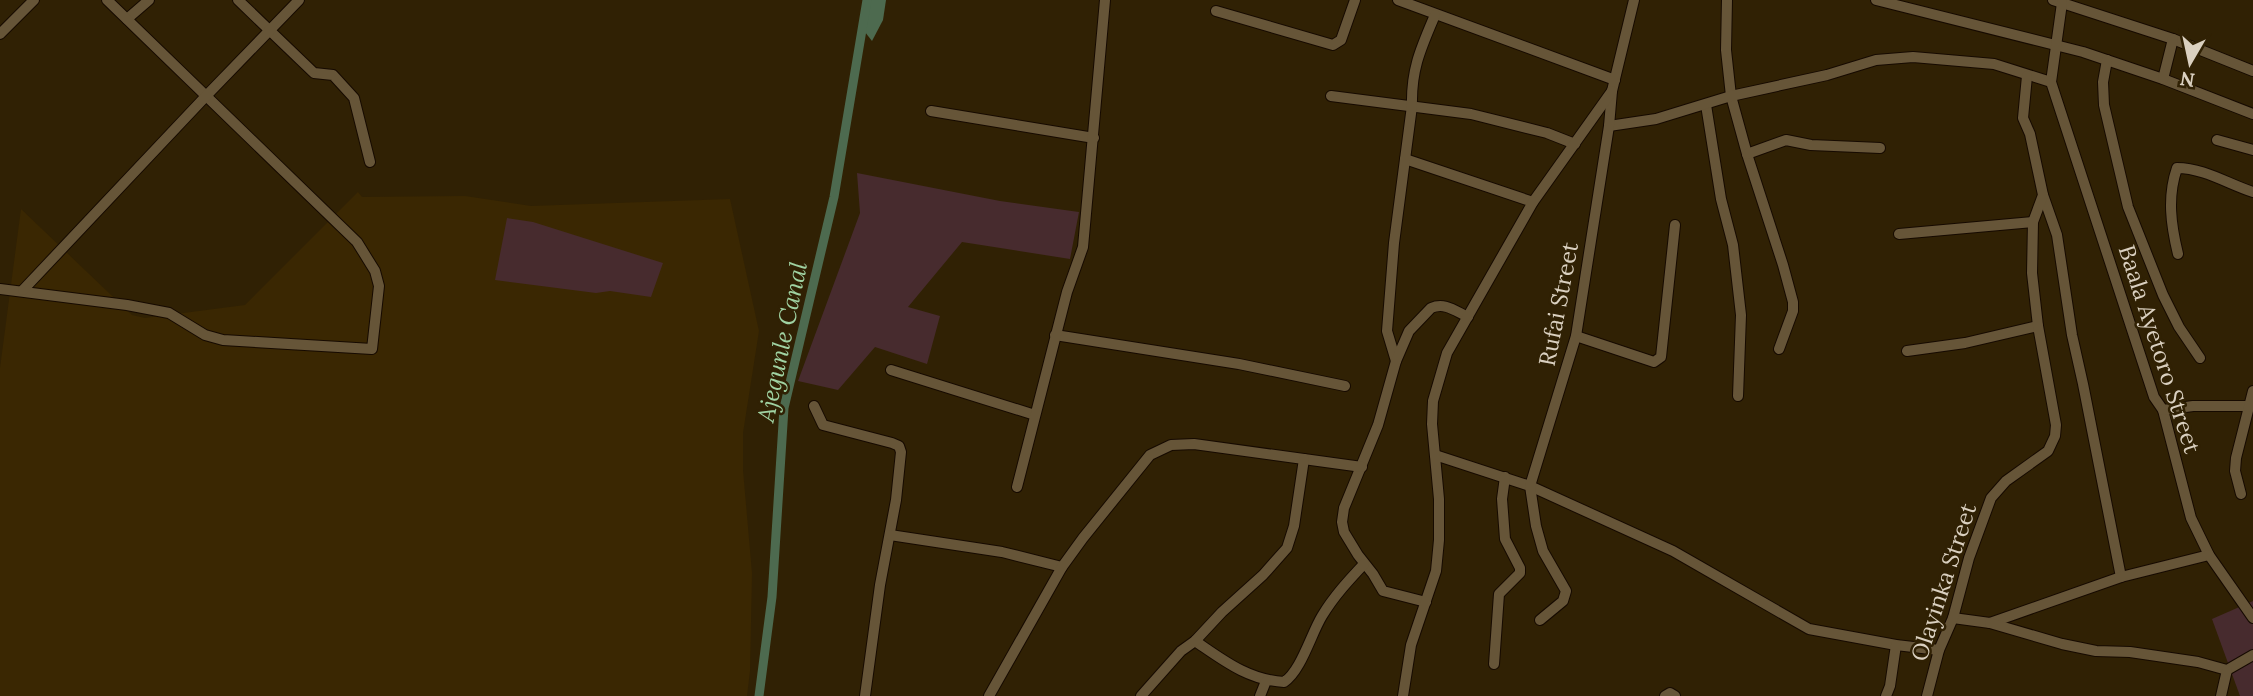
<svg xmlns="http://www.w3.org/2000/svg" width="2253" height="696" font-family="Lora,serif">
<style>
.built{fill:#3a2702}
.green{fill:#472b2e}
.water{fill:#4d6a4f}
.lines{fill:none;stroke-linecap:round;stroke-linejoin:round}
.canal{stroke:#4d6a4f;stroke-width:9}
.minor-casing{stroke:#160a00;stroke-width:12}
.minor{stroke:#665538;stroke-width:10}
.labels{text-anchor:middle;dominant-baseline:central;stroke-width:5;stroke-linejoin:round;paint-order:stroke}
.street-label{font-size:23px;fill:#dad0c0;stroke:#302104}
.water-label{font-size:24px;font-style:italic;fill:#a0d3a3;stroke:#302104}
</style>
<rect width="100%" height="100%" fill="#302104"/>
<polygon class="built" points="358,192 362,197 465,196 531,206 730,199 759,331 743,433 743,470 752,573 750,671 747,696 0,696 0,368 21,209 132,315 145,318 245,305"/>
<g class="green">
<polygon points="857,173 1000,201 1079,212 1070,259 962,242 908,307 940,316 927,364 875,347 838,390 798,381 860,213"/>
<polygon points="507,218 533,222 663,263 651,297 610,291 596,293 495,280"/>
<polygon points="2253,601 2253,696 2240,696 2212,619"/>
</g>
<polygon class="water" points="865,0 886,0 883,20 872,41 865,32"/>
<g class="lines">
<polyline class="canal" points="759,696 772,597 784,408 834,197 867,0"/>
<g class="minor-casing">
<g id="minor">
<polyline points="238,0 314,73 333,75 354,98 370,162"/>
<polyline points="1398,0 1615,80"/>
<polyline points="1727,0 1726,50 1731,96 1747,154 1783,265 1793,302 1793,311 1779,349"/>
<polyline points="1876,0 2083,52 2163,79 2253,114"/>
<polyline points="2053,0 2173,39 2253,71"/>
<polyline points="2062,3 2051,82 2154,397 2163,410 2191,518 2209,555 2253,618"/>
<polyline points="1216,11 1333,45 1341,40 1355,0"/>
<polyline points="127,19 149,0"/>
<polyline points="0,34 34,0"/>
<polyline points="2107,60 2103,82 2104,105 2128,207 2163,295 2179,327 2200,358"/>
<polyline points="2163,79 2173,39"/>
<polyline points="1331,96 1471,114 1547,133 1575,144"/>
<polyline points="1706,105 1721,199 1733,245 1741,315 1738,396"/>
<polyline points="931,111 1094,138"/>
<polyline points="1609,126 1656,119 1731,96 1827,75 1876,60 1913,57 1994,64 2051,82"/>
<polyline points="2217,140 2253,150"/>
<polyline points="1747,154 1786,140 1811,145 1880,148"/>
<polyline points="1405,159 1533,202"/>
<polyline points="2043,195 2057,235 2072,335 2083,384 2121,577"/>
<polyline points="1899,234 2033,222"/>
<path d="M2178,254C2171,225 2167,197 2177,168C2204,168 2228,184 2253,192"/>
<polyline points="0,289 127,305 169,313 205,335 223,340 372,349 379,286 375,271 357,242 107,0"/>
<polyline points="23,290 207,95 299,0"/>
<polyline points="1055,335 1239,364 1345,386"/>
<polyline points="1576,336 1654,362 1661,357 1675,225"/>
<polyline points="1907,351 1965,343 2038,326"/>
<path d="M1396,361L1387,331L1394,243L1412,106C1411,69 1421,48 1435,15"/>
<polyline points="891,370 1035,415"/>
<polyline points="814,406 823,425 892,443 899,446 901,452 896,500 880,585 865,696"/>
<polyline points="2163,410 2193,406 2253,406"/>
<polyline points="1435,455 1530,486 1673,551 1809,629 1896,645 1939,650"/>
<polyline points="1017,487 1067,292 1083,247 1105,0"/>
<polyline points="2241,494 2235,471 2236,458 2253,391"/>
<polyline points="890,535 1002,552 1062,567"/>
<path d="M1426,602L1383,591L1373,574L1358,555L1344,532L1342,522L1344,508L1378,425L1396,361L1409,331L1431,308C1445,302 1455,311 1468,317"/>
<polyline points="1953,618 1990,623 2121,577 2209,555"/>
<polyline points="1540,620 1563,601 1566,591 1543,551 1536,526 1530,486 1576,336 1609,126 1612,91 1634,0"/>
<polyline points="1990,623 2062,644 2096,651 2130,652 2198,662 2227,670 2253,655"/>
<path d="M1195,641C1223,660 1248,680 1284,682C1301,671 1311,634 1322,616C1334,596 1349,580 1364,564"/>
<polyline points="1494,664 1499,594 1520,573 1520,568 1505,539 1502,499 1505,477"/>
<polyline points="989,696 1062,567 1083,538 1150,455 1171,445 1194,444 1362,467"/>
<polyline points="1141,696 1181,651 1195,641 1222,612 1263,575 1287,548 1294,526 1304,459"/>
<polyline points="1260,696 1266,681"/>
<polyline points="1403,696 1411,645 1436,571 1439,540 1439,499 1432,424 1433,401 1447,353 1533,202 1612,91"/>
<polyline points="1665,696 1670,693 1675,696"/>
<polyline points="1886,696 1890,686 1896,645"/>
<polyline points="1927,696 1939,650 1953,618 1969,558 1991,498 2006,481 2048,451 2055,436 2056,425 2038,326 2032,273 2033,222 2043,195 2030,134 2023,118 2027,76"/>
<polyline points="2221,696 2227,670"/>
</g>
</g>
<use href="#minor" class="minor"/>
</g>
<g class="labels">
<g class="street-label">
<text transform="translate(1558 304) rotate(-79)">Rufai Street</text>
<text transform="translate(2160 349) rotate(72)">Baala Ayetoro Street</text>
<text transform="translate(1943 582) rotate(-72)">Olayinka Street</text>
</g>
<g class="water-label">
<text transform="translate(782 342) rotate(-78)">Ajegunle Canal</text>
</g>
</g>
<g transform="translate(2190 63) rotate(189)" stroke="#302104" stroke-width="5" paint-order="stroke">
<path d="M0-5L12 26L0 18L-12 26Z" fill="#dad0c0"/>
<text y="-10" font-size="19" font-weight="bold" text-anchor="middle" fill="#dad0c0">N</text>
</g>
</svg>
